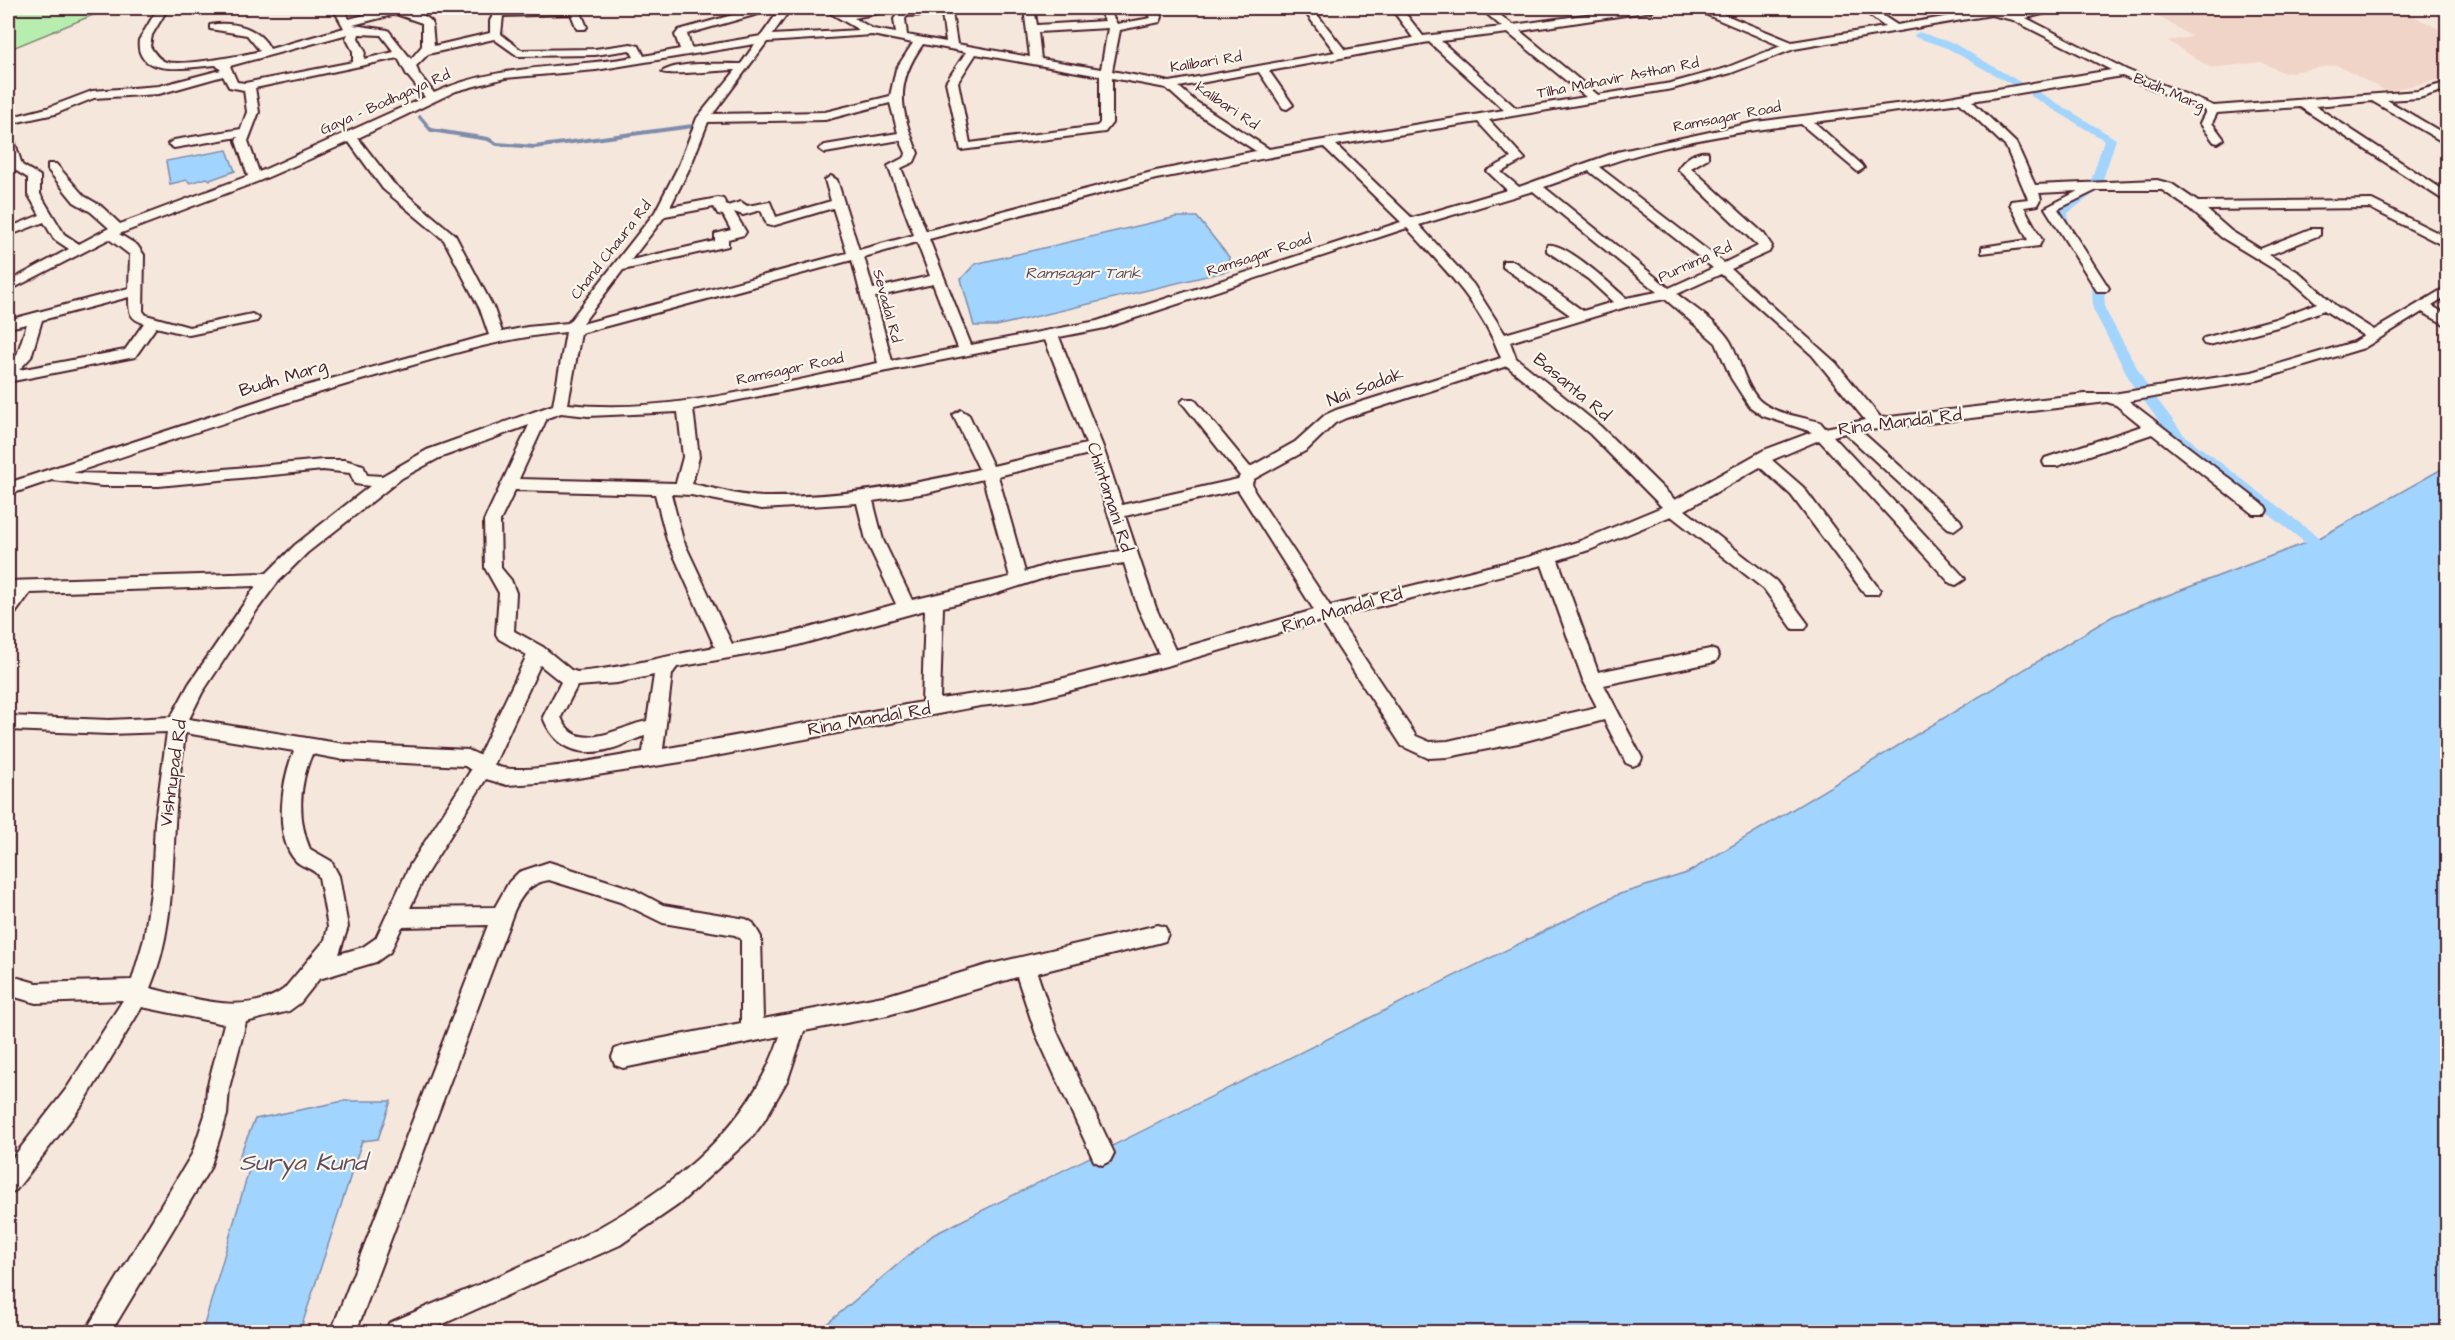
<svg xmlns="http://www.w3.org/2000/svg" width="2455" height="1340" font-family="'Architects Daughter',sans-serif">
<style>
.built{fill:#f0d4c8}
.green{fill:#b7eeb0;stroke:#80866e;stroke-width:1.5}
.water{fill:#a1d4ff;stroke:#7e8caa;stroke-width:1.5}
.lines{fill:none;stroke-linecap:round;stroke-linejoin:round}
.stream{stroke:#7e8caa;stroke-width:4}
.canal{fill:#a1d4ff;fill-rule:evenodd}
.minor-casing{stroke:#4a1f2b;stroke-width:4}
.minor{fill:#fbf7ec;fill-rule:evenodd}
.labels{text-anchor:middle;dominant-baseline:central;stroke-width:4.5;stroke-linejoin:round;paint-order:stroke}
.far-street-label{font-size:15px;fill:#4a1f2b;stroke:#fbf7ec}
.far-water-label{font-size:16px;font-style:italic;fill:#604c60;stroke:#fbf7ec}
.street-label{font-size:18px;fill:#4a1f2b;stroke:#fbf7ec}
.near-water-label{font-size:24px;font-style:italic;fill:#604c60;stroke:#fbf7ec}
</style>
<rect width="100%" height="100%" fill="#f6e7dc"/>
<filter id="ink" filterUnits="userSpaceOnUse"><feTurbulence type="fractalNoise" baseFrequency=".0167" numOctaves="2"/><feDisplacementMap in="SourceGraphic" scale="12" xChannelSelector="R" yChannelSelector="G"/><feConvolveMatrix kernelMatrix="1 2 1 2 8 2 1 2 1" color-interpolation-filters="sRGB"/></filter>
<g filter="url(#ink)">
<polygon class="built" points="2183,8 2398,8 2447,33 2447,78 2386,91 2336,65 2284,73 2261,62 2211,68 2168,41 2192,37 2155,14"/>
<polygon class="green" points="8,8 110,8 8,50"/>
<g class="water">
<polygon points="227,150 235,171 210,180 207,178 190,183 187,180 170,184 166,161"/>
<polygon points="1176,217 1197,217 1229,257 1228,271 996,326 974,326 961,279 975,264"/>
<polygon points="2447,466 2447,1332 817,1332 933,1235 1617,895 1687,873 2113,616 2321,537"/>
<polygon points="344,1101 391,1101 378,1139 362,1141 300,1331 202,1332 253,1156 238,1159 255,1119"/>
</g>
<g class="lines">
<polyline class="stream" points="420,117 431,130 488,139 497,144 534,147 693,126"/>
<g class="canal">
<polygon points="1919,32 1955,44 2025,85 2016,87 1947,48 1915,37 1914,35"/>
<polygon points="2031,92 2039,92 2116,139 2100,189 2068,213 2069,228 2073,234 2071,237 2063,237 2057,228 2056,212 2089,187 2104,140 2031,96"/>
<polygon points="2091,267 2095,268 2104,283 2105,309 2147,386 2184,435 2317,536 2320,540 2317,544 2307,544 2174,441 2134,388 2093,309 2092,283 2085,271"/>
</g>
<g class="minor-casing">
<path id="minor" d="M158,8H168L152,35L150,46C154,53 158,59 166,62C184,66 241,56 260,51L247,35L210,29V25C233,21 259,27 270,49L344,28L333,8H343L349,19C375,12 411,0 432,22L434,46L490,33V21L495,11L579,8L587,27L585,29H577L571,14L503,16L501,34L521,50L595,49L631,44L639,46L644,56L680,49L675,35L679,30L754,9L759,12L758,14L687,34L691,48L761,36L781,8H791L772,35L859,30L822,8C832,8 837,12 845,13C852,14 882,8 894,8L893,10L854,18L873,29L896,33L894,19L900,11L991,8L986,11L952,13L957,44L1030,57L1024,8H1034L1037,25L1105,21L1098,8H1108L1117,24L1151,18L1146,8H1156L1162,17L1160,22L1120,30L1112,71L1170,82L1335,52L1302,8H1312L1345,50L1413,38L1391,8H1401L1423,36L1502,27L1480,8H1491L1513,25L1634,8H1657L1652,11L1520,31L1598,95L1671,83L1723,69L1781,46L1705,14L1683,11L1678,8L1711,9L1792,42L1885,27L1860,8H1871L1897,25L1991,9L2016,14L2043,8H2060L2059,10L2026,18L2127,70L2214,106L2418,91L2448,82V89L2419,98L2387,100L2448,136V145L2372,101L2315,106L2448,193V203L2300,107L2217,113L2212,123L2224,139L2218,143L2214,142L2200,123L2206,111L2122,76L1972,101L2016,143L2035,185L2157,180L2172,184L2198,202L2372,200L2448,238V248L2370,208L2207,210L2231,231L2260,249L2310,229H2320V235L2269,255L2300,273L2336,306L2374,330L2448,286V296L2432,306L2448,315V326L2422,312L2364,348L2258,380L2129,401L2265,506L2267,510L2265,514H2253L2152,434L2057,466H2045L2043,462L2045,458L2142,426L2116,405L2107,402L1861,431L1960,520L1962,524L1954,530L1948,528L1845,433L1833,436L1962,575L1965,579L1956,585L1950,583L1819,440L1772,460L1803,487L1877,586L1880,590L1877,594H1865L1791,495L1760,467L1685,510L1776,581L1808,624L1805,629H1793L1764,589L1671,516L1592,549L1558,560L1598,672L1710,649L1716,651L1719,656L1716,661L1710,663L1604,685L1642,758L1640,763L1633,766L1626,763L1604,720L1518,743L1448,757L1428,758L1402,746L1321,621L1170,665L1033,700L980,706L694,760L552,782L507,785L486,779L425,876L410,908L495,907L509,882L519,872L549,862L633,889L663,905L746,919L753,923L761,937L763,1019L888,995L987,965L1158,925L1165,927L1168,934L1165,941L1158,943L1037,973L1057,1032L1114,1153L1110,1161L1102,1165L1094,1161L1036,1034L1017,977L888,1015L804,1031L788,1079L764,1121L753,1136L678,1205L620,1245L425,1332H386L389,1323C531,1260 727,1198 780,1036L623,1068L615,1065L612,1057L615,1049L623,1046L741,1023V939L735,935L663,923L620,902L549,880C530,883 522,894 514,911L356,1332H331L488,925L402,927L390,952L376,962L319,979L300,1003L289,1011L246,1022L229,1088L227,1115L210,1168L111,1332H85L192,1154L205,1115L207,1088L224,1024L142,1007L83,1104L16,1190L8,1194V1164L67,1088L123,1000L36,1003L8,995V975L36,983L132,980L144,939L152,885L155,822L167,732L109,734L8,730V716L109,720L171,717L189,684L256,586L30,593L14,615L8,616V598L11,593H8V581L267,573L295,545L370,486L355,484L350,473L323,470L159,486H102L52,480L8,495V483L291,390L489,335L480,309L444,240L383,189L349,142L259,181L119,234L137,245L144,255L143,311L146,315L189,327L252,314L259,318L257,321L189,335L156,327L135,357L8,382V365L17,355L27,324L8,328V320L129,288L130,255L109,239L8,291V282L69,249L54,239L44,222L8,236V228L40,215L28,194V178L10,167L8,136L14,140L22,165L40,176V194L64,234L79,244L109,228L91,212L74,202L48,170V164H56L84,196L101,206L120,224L248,176L236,141L238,137L174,148L168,144L174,140L241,129L247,112L244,90L229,87L223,76L159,94L94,98L55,114L8,124V118L47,108L92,91L159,86L221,70L216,65C195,66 134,80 139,40ZM396,14L422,23V46L411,59L388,30L353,25ZM942,14L946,42L907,35L905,19L907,16ZM1991,15L2013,20L2111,70L1943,98L1756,122L1617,152L1519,187L1501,172L1525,159L1489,120L1672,89L1731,73L1794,49ZM1108,28L1101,69L1041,59L1038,32ZM1508,33L1586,97L1516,108L1441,41ZM348,34L346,38L353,51V62L245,83L237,82L230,66ZM359,34L381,35L394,52L364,59L365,51L358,38ZM872,35L913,43L896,69L890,96L825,112L713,114L767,42ZM494,39L518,56L595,55L630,50L634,57C568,68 496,64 434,93L419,74L416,66L428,54ZM1429,42L1504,110L1269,149L1195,101L1179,87L1259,72L1283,108L1287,109L1293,105L1269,71ZM755,44L741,64C722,64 677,61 662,72C667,76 723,70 736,70L697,118L679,165L655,212L568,323L527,327L502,332L494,309L455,235L393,183L358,138L456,91L505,78L596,70ZM923,44L966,52L946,82L961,150L1105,132L1112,123V78L1166,88L1187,107L1256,151L1156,171L926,231L901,168L914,162L918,153C900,110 894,84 923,44ZM976,54L1100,76V123L1097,126L970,143L958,82ZM398,58L407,75L425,97L259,172L248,141L259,112L255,88ZM890,103L898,133L825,145L819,149L825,153L900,140L906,153L905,157L888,166L914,235L859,250L837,180L831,176L825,180L831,201L776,217L770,202L747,206L741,202L727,206L723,199L718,198L670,207L691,165L708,122L825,120ZM1960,103L2006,147L2028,199L2011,201L2010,204L2028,240L1982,247V253L2039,246L2042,240L2024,207L2038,205L2041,199L2039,193L2078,191L2045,208L2097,291H2107L2109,288L2058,209L2097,190H2162L2190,209L2221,237L2290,279L2317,303L2275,319L2204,338L2202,341L2204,344L2209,345L2285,325L2324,310L2364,336L2354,342L2252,372L2113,394H2085L1881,418L1836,363L1731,269L1769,252L1772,246L1764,234L1691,168L1708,158V152C1696,150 1684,159 1678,169L1758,246L1724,263L1599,167C1663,144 1734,132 1801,124L1858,172L1864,168L1862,165L1814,122ZM1478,122L1511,158L1487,171L1507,190L1412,218L1336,145ZM1324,147L1401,222L1097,321L971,345L929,239L1156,179ZM1589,171L1713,268L1669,288L1544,187ZM1533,191L1657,292L1626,298C1612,286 1565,241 1547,245V251L1588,279L1613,302L1583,311L1513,261H1503V267L1570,315L1505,334L1473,284L1419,225ZM714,207L718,214L723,215L731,230L715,234V241L631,260L665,216ZM833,208L847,253L582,324L623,270L728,246V239L744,235L746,232L734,212L743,215L761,210L767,225L772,226ZM1407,228C1443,267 1483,307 1501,358L1336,410L1325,415L1295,442L1250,467L1194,399H1184L1181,402L1184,405L1240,476L1238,479L1122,505L1103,447L1059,337L1105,328ZM917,242L930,276L873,289L864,257ZM852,260L878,363C779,383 670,415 568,404L581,333ZM1721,274L1812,355L1865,420L1825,428L1820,422C1802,417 1774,414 1759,400C1744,384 1740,359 1730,341C1718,322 1694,308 1677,294ZM933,284L958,348L892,361L875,297ZM129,297C129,311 129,319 144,323L125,350L19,370L31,357L42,320ZM1665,299L1716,343L1731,378L1749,406L1763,416L1812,432L1764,450L1675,500L1600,426L1516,358L1510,342L1626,307ZM566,332L553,405L427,450L382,476L367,475L363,465L344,460H323L159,475L73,473C178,438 283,402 389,372C448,355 506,337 566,332ZM1045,340L1086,444L993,466L969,415L961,410L953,415L979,469C909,486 837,498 764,497C741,497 715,488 692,484L699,457L693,409ZM1507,366L1590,434L1662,507L1580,541L1528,557L1330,606L1254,491L1252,483L1254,479L1307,450L1335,423L1346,418ZM678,412L683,457L676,483L519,479L547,418L561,413L588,416ZM529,425L484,521L485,568L499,593L496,634L499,639L527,655L479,755L468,750L344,744L189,719L202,693L257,610L277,583L307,553L402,478L439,458ZM1089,454L1120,551L1056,562L1025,572L998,476ZM983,479L1010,577L912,600L883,540L873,501L927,493ZM515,490L655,494L667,540L715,647C668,655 625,668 577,672L571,670L543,647L514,631L516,593L511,580L501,568L500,521ZM1238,490L1314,610L1175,650L1156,608L1125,516ZM671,494L691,495L762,509L857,503L866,540L896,604L787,634L732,644L683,540ZM1124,563L1138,608L1159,654L1033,686L940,699L943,607L985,597L1057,574ZM1542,565L1583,680L1597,707L1448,741L1430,742L1416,736L1337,617ZM925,610L922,702L663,749L672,674L677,667L787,648ZM540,665L561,682L543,717C554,747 579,758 610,749C623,746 633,739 645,736L643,752C615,756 516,778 494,765ZM654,675L647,721C620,726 576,756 561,717L577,686L617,683ZM185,733L294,751C282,779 273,837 296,861C303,868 314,868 319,877L328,927L325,940L284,989C246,1017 192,998 150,988C172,937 172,879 175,825C176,794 182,763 185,733ZM312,754L344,760L465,766L471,770L410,865L376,938L363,947L339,954L348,927L339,876L331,861L310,849C297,819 299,784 312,754Z"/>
</g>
<use href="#minor" class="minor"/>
</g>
</g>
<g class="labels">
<g class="far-street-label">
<text transform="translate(1206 62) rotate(-9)">Kalibari Rd</text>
<text transform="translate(1618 78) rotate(-11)">Tilha Mahavir Asthan Rd</text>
<text transform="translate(2169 92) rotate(23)">Budh Marg</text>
<text transform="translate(385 102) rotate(-24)">Gaya - Bodhgaya Rd</text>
<text transform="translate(1227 106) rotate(34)">kalibari Rd</text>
<text transform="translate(1727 117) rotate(-11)">Ramsagar Road</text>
<text transform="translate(611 250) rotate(-52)">Chand Chaura Rd</text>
<text transform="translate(1259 255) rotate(-18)">Ramsagar Road</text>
<text transform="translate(1695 262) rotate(-24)">Purnima Rd</text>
<text transform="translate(887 306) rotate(75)">Sevadal Rd</text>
<text transform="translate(790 369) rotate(-12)">Ramsagar Road</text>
</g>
<g class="far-water-label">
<text x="1083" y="273">Ramsagar Tank</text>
</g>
<g class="street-label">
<text transform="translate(283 378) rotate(-17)">Budh Marg</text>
<text transform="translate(1365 387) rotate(-21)">Nai Sadak</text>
<text transform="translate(1572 387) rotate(40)">Basanta Rd</text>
<text transform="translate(1900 422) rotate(-7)">Rina Mandal Rd</text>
<text transform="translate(1110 497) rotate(72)">Chintamani Rd</text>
<text transform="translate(1342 610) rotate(-16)">Rina Mandal Rd</text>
<text transform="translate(869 719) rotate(-10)">Rina Mandal Rd</text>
<text transform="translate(173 773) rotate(-82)">Vishnupad Rd</text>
</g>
<g class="near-water-label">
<text x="303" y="1163">Surya Kund</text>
</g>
</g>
<rect width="2455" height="1340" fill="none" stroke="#fbf7ec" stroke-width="30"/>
<rect x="15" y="15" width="2425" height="1310" fill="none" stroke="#4a1f2b" stroke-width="2" filter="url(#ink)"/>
</svg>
